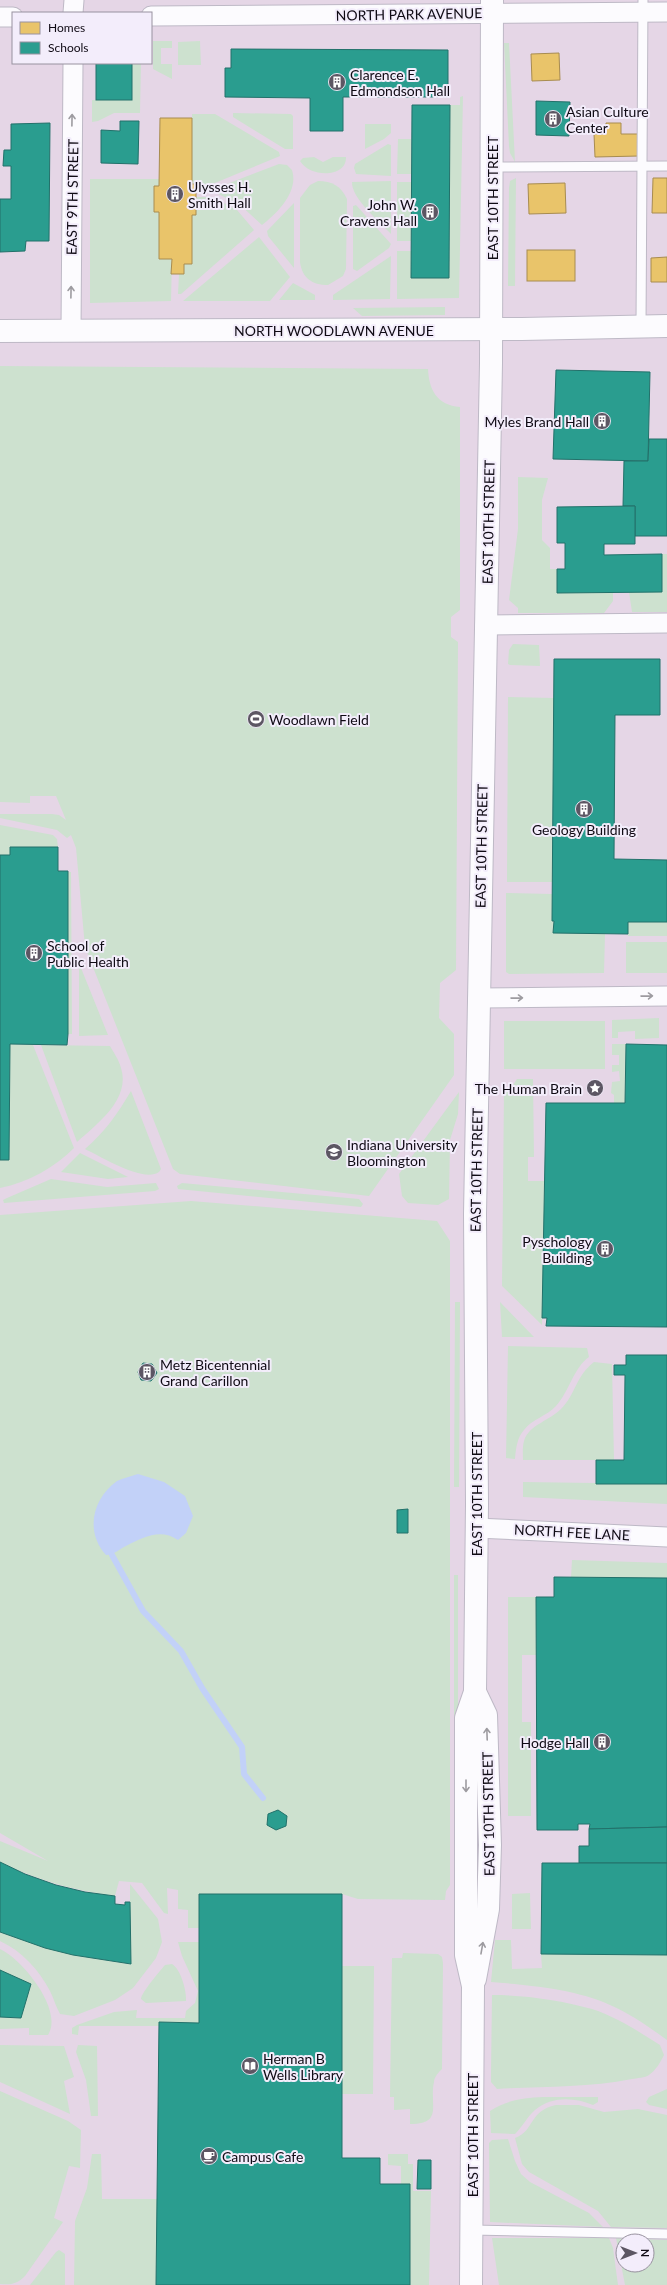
<svg xmlns="http://www.w3.org/2000/svg" width="667" height="2285" font-family="Lato,sans-serif">
<style>
.education{fill:#e5d6e6;fill-rule:evenodd}
.green{fill:#cde1cf;fill-rule:evenodd}
.water{fill:#c2d1f8}
.homes{fill:#e9c46a;stroke:#a88c50}
.schools{fill:#2a9d8f;stroke:#22716a}
.lines{fill:none;stroke-linecap:round;stroke-linejoin:round}
.stream{stroke:#c2d1f8;stroke-width:6}
.service-casing{stroke:#beb9c6;stroke-width:11}
.minor-casing{stroke:#beb9c6;stroke-width:21}
.tertiary-casing{stroke:#beb9c6;stroke-width:24}
.service{stroke:#fcfbfe;stroke-width:9}
.minor{stroke:#fcfbfe;stroke-width:19}
.tertiary{stroke:#fcfbfe;stroke-width:22}
.oneway{stroke:#9d9ba0}
.labels{text-anchor:middle;dominant-baseline:central;stroke-width:4;stroke-linejoin:round;paint-order:stroke}
.street-label{font-size:14px;fill:#0f0a14;stroke:#f3edfb}
.poi-label{font-size:14px;fill:#0f0a14;stroke:#f3edfb;text-anchor:start}
</style>
<rect width="100%" height="100%" fill="#ebe4f5"/>
<path class="education" d="M0,0H667V2285H0ZM13,13H151V63H13ZM623,2241H647V2265H623Z"/>
<g class="green">
<polygon points="153,41 172,41 172,48 161,48 161,64 172,64 172,79 153,69"/>
<polygon points="200,41 201,65 178,65 178,42"/>
<polygon points="504,43 509,43 515,162 510,153 509,146"/>
<polygon points="132,63 141,63 140,113 114,113 98,121 92,122 92,100 132,100"/>
<polygon points="463,96 459,298 397,299 397,251 411,251 411,278 449,278 450,105 460,105 460,97"/>
<polygon points="233,113 291,114 293,116 293,149 285,149 233,117"/>
<polygon points="192,114 215,114 279,152 280,156 210,185 192,184"/>
<polygon points="365,124 391,124 391,133 384,139 365,149"/>
<polygon points="398,139 411,139 411,174 397,174"/>
<polygon points="388,144 391,145 391,176 356,174 354,168 355,164"/>
<path d="M314,157L323,162L333,157H346C347,178 310,178 300,161L303,158Z"/>
<path d="M279,164L287,165L292,170C299,191 278,213 262,225L239,204L216,193L219,187Z"/>
<polygon points="516,178 515,286 508,286 509,188 510,181"/>
<polygon points="90,179 159,179 159,186 154,186 154,212 159,212 159,258 172,259 171,301 90,303"/>
<path d="M318,181C332,181 341,186 347,199L346,269L343,276L328,285C312,285 302,278 300,262V198L310,185Z"/>
<path d="M391,181V234C380,222 351,198 352,182Z"/>
<rect x="397" y="182" width="14" height="59"/>
<polygon points="196,197 213,197 237,210 254,230 181,294 178,294 179,274 184,264 192,264 192,215"/>
<polygon points="294,203 294,268 268,236 267,231"/>
<polygon points="356,205 391,244 389,248 357,271 353,269 353,206"/>
<polygon points="259,237 290,277 270,301 183,301"/>
<polygon points="391,256 390,299 333,300 333,295"/>
<polygon points="293,283 315,295 315,300 279,300"/>
<polygon points="445,307 445,315 362,316 353,308"/>
<path d="M0,366L428,369C429,390 437,405 460,407V610L451,617V637L458,642L456,970L440,983L439,1018L454,1034V1075L369,1196L180,1174L173,1169L85,947L76,848L71,835L67,838L57,830L0,818V814H52L59,815L66,820L56,796H30V803L0,802Z"/>
<polygon points="518,477 548,478 542,500 542,540 550,548 550,569 557,569 557,592 613,592 613,601 604,613 518,613 518,608 509,600 518,529"/>
<polygon points="662,554 667,554 667,612 632,612 629,592 662,592"/>
<polygon points="513,644 539,645 540,666 510,665 508,664 509,650"/>
<polygon points="508,697 554,698 552,882 507,882"/>
<polygon points="0,825 53,835 57,839 58,847 10,847 10,855 0,855"/>
<polygon points="67,872 71,872 72,1034 68,1034"/>
<polygon points="506,893 552,894 554,933 605,934 604,973 509,974 506,972"/>
<rect x="628" y="922" width="39" height="14"/>
<rect x="626" y="942" width="41" height="31"/>
<polygon points="79,963 108,1035 79,1036"/>
<polygon points="659,1018 659,1038 635,1039 635,1031 618,1032 618,1038 612,1038 612,1020"/>
<rect x="504" y="1021" width="101" height="48"/>
<path d="M10,1044L33,1045L74,1148C54,1168 29,1182 0,1188V1160H9Z"/>
<polygon points="612,1044 626,1044 625,1103 614,1104 614,1095 611,1093 612,1082 620,1081 619,1071 612,1072 612,1065 619,1065 619,1055 612,1055"/>
<path d="M41,1045L110,1046C114,1053 119,1060 121,1068C131,1099 97,1124 77,1142Z"/>
<polygon points="517,1079 533,1079 534,1157 528,1157 528,1181 546,1181 542,1325 502,1286 504,1090 511,1088"/>
<path d="M131,1091L161,1169L159,1172C143,1183 102,1157 85,1149C105,1132 118,1113 131,1091Z"/>
<polygon points="459,1092 458,1114 450,1140 449,1199 438,1205 408,1203 402,1196 399,1174"/>
<polygon points="80,1153 128,1177 108,1179 61,1172"/>
<polygon points="51,1179 107,1187 156,1183 159,1189 155,1191 4,1203 3,1200 7,1198"/>
<polygon points="182,1183 359,1199 363,1204 361,1207 178,1189 177,1186"/>
<path d="M191,1201L437,1221L450,1241V1885L446,1891L445,1900L358,1899L342,1894H199V1928H188V1910L178,1909V1890L167,1888L168,1914L164,1913L142,1883L119,1881L115,1896C75,1891 37,1880 0,1862V1841L48,1861L0,1833V1215Z"/>
<polygon points="455,1302 460,1302 459,1487 454,1487"/>
<polygon points="500,1302 534,1337 502,1337"/>
<path d="M508,1346L587,1348L589,1357C574,1367 569,1392 556,1406C547,1416 532,1419 524,1430C517,1438 516,1448 515,1459L506,1458Z"/>
<path d="M594,1362L612,1364L614,1460H523C523,1453 522,1445 525,1438C532,1424 550,1420 561,1409C576,1394 575,1377 594,1362Z"/>
<polygon points="523,1482 667,1484 667,1504 523,1497"/>
<polygon points="572,1560 667,1563 667,1578 571,1577"/>
<rect x="454" y="1575" width="4" height="245"/>
<polygon points="508,1597 536,1597 536,1655 522,1655 522,1722 531,1722 531,1816 508,1816"/>
<path d="M130,1884L158,1919L162,1942L156,1958L133,1988L115,2000L74,2016L60,2014C56,2007 54,1999 50,1991C39,1970 22,1951 0,1941V1932C43,1948 85,1958 130,1964Z"/>
<polygon points="530,1893 531,1929 512,1929 512,1894"/>
<path d="M495,1940H511L512,1969L542,1968L541,1954L667,1955V2040C649,2027 631,2014 610,2005C576,1989 528,1985 491,1982Z"/>
<polygon points="178,1942 199,1942 199,2023 159,2022 159,2026 79,2026 78,2035 72,2034 72,2028 77,2025 114,2012 137,2010 136,2018 185,2018 186,2011 195,2003 198,1991 182,1956"/>
<path d="M0,1949C22,1959 64,2010 48,2035H29V2028L0,2029V2017L21,2018L0,1970Z"/>
<path d="M403,1953L438,1954L442,1957L443,1963L442,2069C439,2072 434,2077 434,2082C429,2104 444,2124 410,2124V2109L394,2110V2097H390L392,1958H402Z"/>
<path d="M172,1964C181,1969 187,1992 186,2001L146,2003L141,1999C141,1993 160,1971 165,1965Z"/>
<polygon points="342,1966 374,1966 373,2094 342,2094"/>
<path d="M492,1995C525,1995 560,2000 592,2009C617,2017 639,2032 660,2045L664,2055C660,2063 656,2070 649,2075C645,2078 637,2078 632,2079C587,2088 542,2086 497,2089L491,2082V2072Z"/>
<polygon points="0,2045 64,2046 74,2077 64,2081 70,2114 0,2082"/>
<polygon points="78,2045 97,2046 98,2116 91,2116 86,2080 76,2052"/>
<polygon points="667,2089 667,2109 649,2105 646,2102 649,2097"/>
<path d="M0,2091L68,2121L81,2130L80,2168L69,2166L54,2218L63,2222L25,2276C17,2284 11,2285 0,2284Z"/>
<path d="M543,2097H598V2102L593,2105C575,2097 551,2096 535,2110C527,2117 523,2126 515,2134L491,2133L490,2111C507,2100 523,2098 543,2097Z"/>
<path d="M556,2105H579L604,2112L638,2109L667,2115V2228L611,2227L598,2211L529,2172L522,2164L515,2138C535,2131 528,2111 556,2105Z"/>
<polygon points="508,2139 515,2161 521,2174 530,2182 589,2213 603,2227 490,2222 489,2143 492,2140"/>
<polygon points="92,2154 101,2154 102,2199 157,2199 156,2285 74,2285 75,2221 87,2188"/>
<polygon points="388,2154 408,2154 408,2164 413,2164 413,2191 431,2191 429,2285 410,2285 410,2184 401,2184 401,2166 388,2165"/>
<polygon points="492,2238 609,2238 613,2248 618,2285 499,2285"/>
<path d="M616,2238L667,2240V2285H625ZM623,2241H647V2265H623Z"/>
<polygon points="59,2250 65,2254 65,2285 30,2285 56,2252"/>
</g>
<path class="water" d="M138,1474L164,1482L185,1496L193,1516L186,1533L178,1540C161,1528 143,1537 126,1546C119,1549 114,1555 106,1555C85,1532 92,1499 117,1481C123,1478 132,1476 138,1474Z"/>
<g class="homes">
<polygon points="559,53 560,80 532,81 531,54"/>
<polygon points="160,118 192,118 192,184 196,184 196,215 192,215 192,264 184,264 184,274 171,274 172,259 159,259 159,212 154,212 154,186 159,186"/>
<polygon points="606,123 621,123 621,134 638,134 639,156 595,157 594,134 606,134"/>
<polygon points="653,178 667,178 667,213 652,213"/>
<polygon points="565,183 566,213 529,214 528,184"/>
<rect x="527" y="250" width="48" height="31"/>
<polygon points="667,257 667,282 651,282 651,258"/>
</g>
<g class="schools">
<polygon points="231,49 448,50 448,97 343,97 343,131 310,131 310,98 225,97 225,68 231,68"/>
<rect x="96" y="63" width="36" height="37"/>
<polygon points="536,101 570,102 569,136 536,135"/>
<polygon points="412,105 450,105 449,278 411,278"/>
<polygon points="120,121 139,121 138,164 101,163 101,130 120,131"/>
<polygon points="50,123 49,241 26,241 25,251 0,252 0,199 11,199 11,166 3,166 4,150 11,150 11,124"/>
<polygon points="556,370 650,372 648,461 553,459"/>
<polygon points="649,439 667,439 667,536 635,536 635,506 623,506 624,461 648,461"/>
<polygon points="635,506 635,544 604,544 604,555 662,554 662,592 557,593 557,569 565,569 565,543 557,543 557,507"/>
<polygon points="554,659 660,659 660,715 615,715 614,859 667,860 667,922 628,922 628,934 553,933 554,921 552,921"/>
<polygon points="10,847 58,847 58,871 68,871 68,1034 67,1045 10,1044 9,1160 0,1160 0,855 10,855"/>
<polygon points="626,1044 667,1045 667,1327 546,1326 547,1318 542,1318 546,1103 625,1103"/>
<polygon points="626,1355 667,1355 667,1484 596,1484 596,1460 624,1460 625,1375 614,1375 614,1365 626,1365"/>
<polygon points="143,1363 152,1364 157,1373 151,1381 141,1380 138,1372"/>
<polygon points="408,1509 408,1533 397,1533 397,1510"/>
<polygon points="554,1577 667,1578 667,1827 589,1829 590,1824 578,1824 578,1830 537,1830 536,1597 554,1597"/>
<polygon points="278,1810 287,1816 286,1826 276,1830 267,1825 268,1814"/>
<polygon points="667,1827 667,1863 579,1863 579,1846 589,1846 589,1829"/>
<polygon points="0,1862 25,1874 56,1885 85,1892 115,1896 115,1904 125,1905 125,1902 130,1902 131,1964 73,1955 45,1948 0,1932"/>
<polygon points="542,1863 667,1863 667,1955 541,1954"/>
<polygon points="199,1894 342,1894 342,2158 380,2158 380,2184 410,2184 410,2285 156,2285 159,2022 199,2023"/>
<polygon points="0,1970 31,1984 21,2018 0,2017"/>
<polygon points="418,2160 431,2160 431,2189 417,2189"/>
</g>
<g class="lines">
<polyline class="stream" points="112,1555 143,1611 181,1651 202,1688 242,1747 244,1774 263,1798"/>
<g class="service-casing">
<g id="service">
<polyline points="492,167 667,166"/>
<polyline points="641,326 643,0"/>
<polyline points="471,2230 667,2234"/>
</g>
</g>
<g class="minor-casing">
<g id="minor">
<polyline points="73,13 74,0"/>
<polyline points="151,16 667,12"/>
<polyline points="0,17 13,17"/>
<polyline points="71,331 73,63"/>
<polyline points="485,625 667,623"/>
<polyline points="478,998 667,996"/>
<polyline points="476,1528 667,1537"/>
</g>
</g>
<g class="tertiary-casing">
<g id="tertiary">
<polyline points="0,331 522,329 667,326"/>
<polyline points="475,1692 486,1715 490,1845 488,1909 475,1979"/>
<polyline points="471,2285 473,1986 466,1955 466,1718 475,1692 477,1504 475,1214 491,363 492,0"/>
</g>
</g>
<use href="#service" class="service"/>
<use href="#minor" class="minor"/>
<use href="#tertiary" class="tertiary"/>
</g>
<defs><path id="oneway-shaft" d="M-6 0H5M1.5-3L5.5 0L1.5 3" fill="none" stroke-width="1.6" stroke-linecap="round" stroke-linejoin="round"/></defs>
<g class="oneway">
<use href="#oneway-shaft" transform="translate(72 120) rotate(-89)"/>
<use href="#oneway-shaft" transform="translate(71 292) rotate(-89)"/>
<use href="#oneway-shaft" transform="translate(647 996) rotate(-1)"/>
<use href="#oneway-shaft" transform="translate(517 998) rotate(-1)"/>
<use href="#oneway-shaft" transform="translate(487 1734) rotate(-92)"/>
<use href="#oneway-shaft" transform="translate(466 1786) rotate(90)"/>
<use href="#oneway-shaft" transform="translate(482 1948) rotate(-80)"/>
</g>
<defs>
<g id="building-disc" transform="scale(0.9)"><circle r="9.5" fill="#5c5663" stroke="#f3edfb"/><path d="M-4-6H4V6H1V3H-1V6H-4ZM-2.5-4.3h1.7v1.8h-1.7ZM.8-4.3h1.7v1.8H.8ZM-2.5-1h1.7V.8h-1.7ZM.8-1h1.7V.8H.8Z" fill="#fff"/></g>
<g id="stadium-disc" transform="scale(0.9)"><circle r="9.5" fill="#5c5663" stroke="#f3edfb"/><path d="M0-5a6.5 5 0 1 0 0 10a6.5 5 0 1 0 0-10ZM-3.5-1.8h7v3.6h-7Z" fill="#fff"/></g>
<g id="sight-disc" transform="scale(0.9)"><circle r="9.5" fill="#5c5663" stroke="#f3edfb"/><path d="M0-6L1.8-2.2L6-1.7L2.9 1.2L3.7 5.4L0 3.3L-3.7 5.4L-2.9 1.2L-6-1.7L-1.8-2.2Z" fill="#fff"/></g>
<g id="university-disc" transform="scale(0.9)"><circle r="9.5" fill="#5c5663" stroke="#f3edfb"/><path d="M0-5L7-2L0 1L-7-2ZM-4 1L0 2.5L4 1V4Q0 6-4 4Z" fill="#fff"/></g>
<g id="library-disc" transform="scale(0.9)"><circle r="9.5" fill="#5c5663" stroke="#f3edfb"/><path d="M-6-4Q-3-5.5-.7-3.5V5Q-3 3-6 4ZM6-4Q3-5.5 .7-3.5V5Q3 3 6 4Z" fill="#fff"/></g>
<g id="cafe-disc" transform="scale(0.9)"><circle r="9.5" fill="#5c5663" stroke="#f3edfb"/><path d="M-5.5-4.5H6V0H3Q3 3.5 0 3.5H-2.5Q-5.5 3.5-5.5 0ZM3-3.2v2h1.7v-2ZM-6 4.5H4V6H-6Z" fill="#fff"/></g>
</defs>
<g fill-rule="evenodd">
<use href="#building-disc" x="337" y="82"/>
<use href="#building-disc" x="553" y="119"/>
<use href="#building-disc" x="175" y="194"/>
<use href="#building-disc" x="430" y="212"/>
<use href="#building-disc" x="602" y="421"/>
<use href="#stadium-disc" x="256" y="719"/>
<use href="#building-disc" x="584" y="809"/>
<use href="#building-disc" x="34" y="953"/>
<use href="#sight-disc" x="595" y="1088"/>
<use href="#university-disc" x="334" y="1152"/>
<use href="#building-disc" x="605" y="1249"/>
<use href="#building-disc" x="147" y="1372"/>
<use href="#building-disc" x="602" y="1742"/>
<use href="#library-disc" x="250" y="2066"/>
<use href="#cafe-disc" x="209" y="2156"/>
</g>
<g class="labels">
<g class="street-label">
<text transform="translate(409 14) rotate(-1)">NORTH PARK AVENUE</text>
<text transform="translate(72 197) rotate(-89)">EAST 9TH STREET</text>
<text transform="translate(492 198) rotate(-90)">EAST 10TH STREET</text>
<text x="334" y="330">NORTH WOODLAWN AVENUE</text>
<text transform="translate(488 522) rotate(-89)">EAST 10TH STREET</text>
<text transform="translate(481 846) rotate(-89)">EAST 10TH STREET</text>
<text transform="translate(476 1170) rotate(-89)">EAST 10TH STREET</text>
<text transform="translate(476 1494) rotate(-90)">EAST 10TH STREET</text>
<text transform="translate(572 1532) rotate(3)">NORTH FEE LANE</text>
<text transform="translate(488 1814) rotate(-91)">EAST 10TH STREET</text>
<text transform="translate(472 2135) rotate(-90)">EAST 10TH STREET</text>
</g>
<g class="poi-label">
<text x="350" y="74">Clarence E.<tspan x="350" dy="16">Edmondson Hall</tspan></text>
<text x="566" y="111">Asian Culture<tspan x="566" dy="16">Center</tspan></text>
<text x="188" y="186">Ulysses H.<tspan x="188" dy="16">Smith Hall</tspan></text>
<text x="417" y="204" text-anchor="end">John W.<tspan x="417" dy="16">Cravens Hall</tspan></text>
<text x="589" y="421" text-anchor="end">Myles Brand Hall</text>
<text x="269" y="719">Woodlawn Field</text>
<text x="584" y="829" text-anchor="middle">Geology Building</text>
<text x="47" y="945">School of<tspan x="47" dy="16">Public Health</tspan></text>
<text x="582" y="1088" text-anchor="end">The Human Brain</text>
<text x="347" y="1144">Indiana University<tspan x="347" dy="16">Bloomington</tspan></text>
<text x="592" y="1241" text-anchor="end">Pyschology<tspan x="592" dy="16">Building</tspan></text>
<text x="160" y="1364">Metz Bicentennial<tspan x="160" dy="16">Grand Carillon</tspan></text>
<text x="589" y="1742" text-anchor="end">Hodge Hall</text>
<text x="263" y="2058">Herman B<tspan x="263" dy="16">Wells Library</tspan></text>
<text x="222" y="2156">Campus Cafe</text>
</g>
</g>
<rect x="12" y="12" width="140" height="52" fill="#f3edfb" stroke="#98929f"/>
<rect x="20" y="22" width="20" height="12" fill="#e9c46a" stroke="#98929f"/>
<text x="48" y="32" font-size="12" fill="#0f0a14">Homes</text>
<rect x="20" y="42" width="20" height="12" fill="#2a9d8f" stroke="#98929f"/>
<text x="48" y="52" font-size="12" fill="#0f0a14">Schools</text>
<g transform="translate(635 2253) rotate(90)"><circle r="19" fill="#f3edfb" stroke="#98929f"/>
<path d="M0-3L7 15L0 10L-7 15Z" fill="#5c5663"/>
<text y="-6" font-size="11" font-weight="bold" text-anchor="middle" fill="#0f0a14">N</text>
</g>
</svg>
